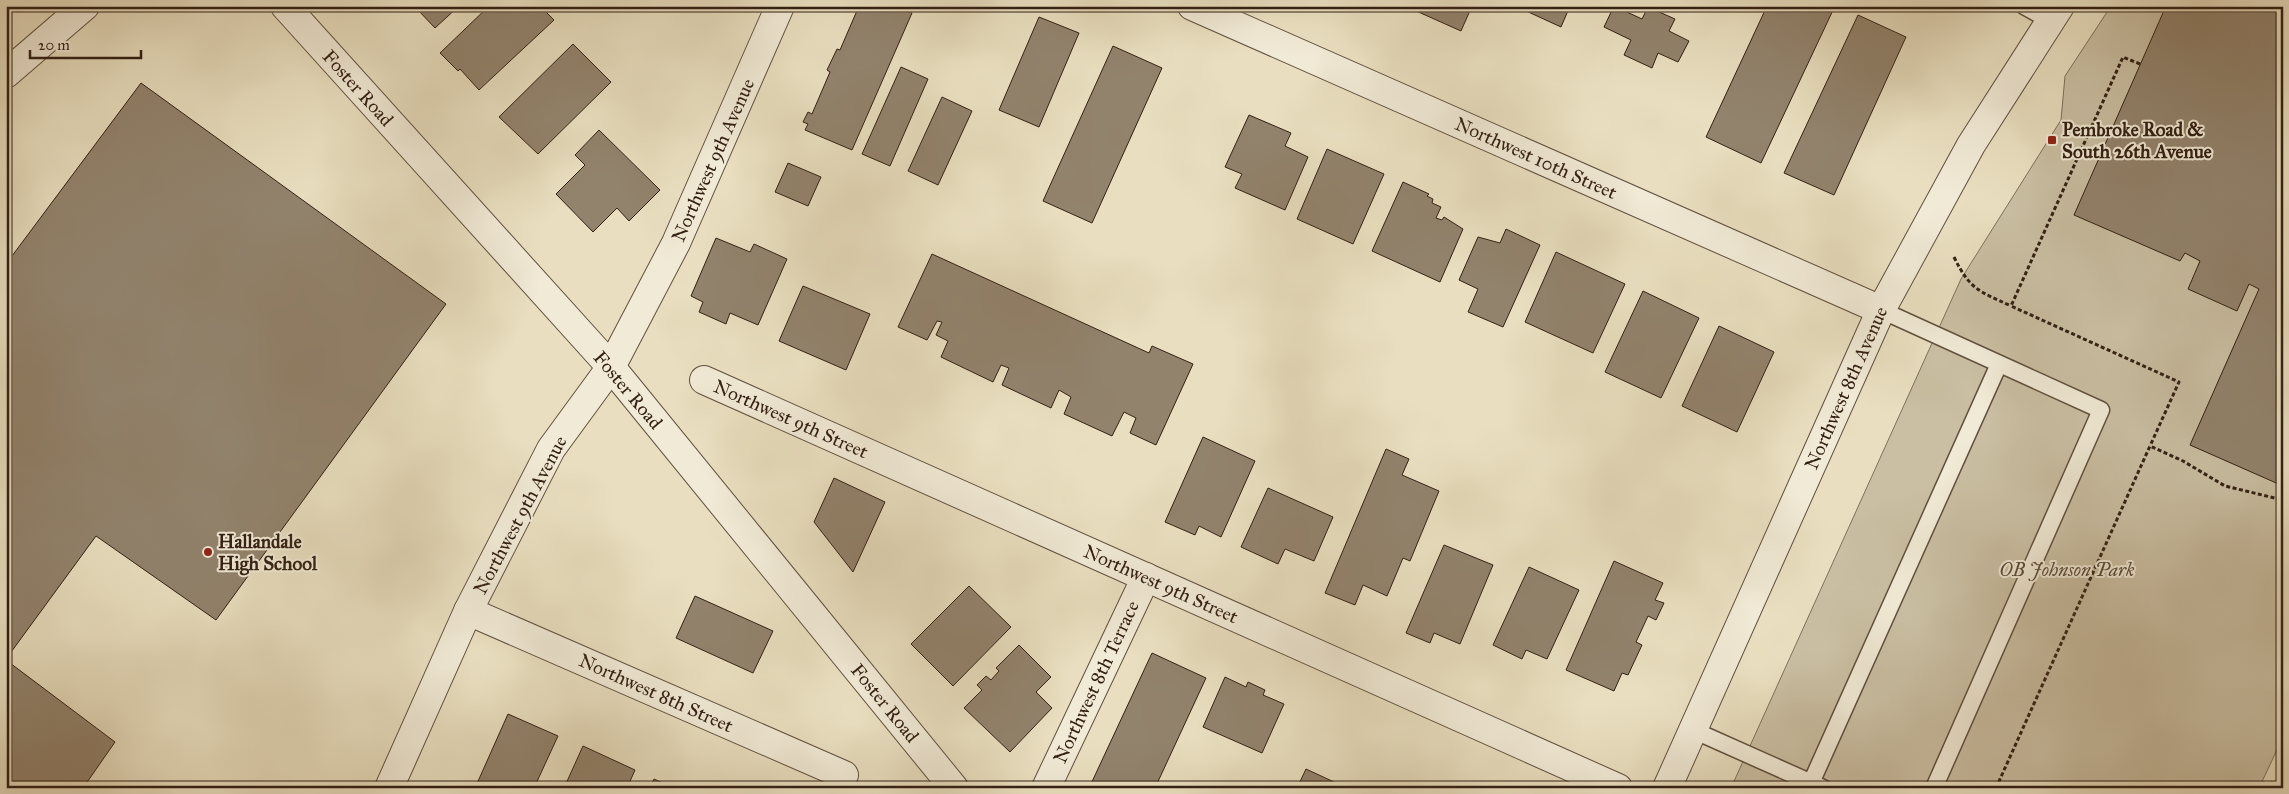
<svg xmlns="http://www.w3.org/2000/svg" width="2289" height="794" font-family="'IM FELL Great Primer',serif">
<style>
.green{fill:#cabfa3;stroke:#7e705c}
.building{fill:#92836d;stroke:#332014}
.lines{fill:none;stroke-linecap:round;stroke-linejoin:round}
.service-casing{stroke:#60503f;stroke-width:19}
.minor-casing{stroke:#60503f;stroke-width:30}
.tertiary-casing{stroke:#60503f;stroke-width:30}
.path{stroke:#332014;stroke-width:3;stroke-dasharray:4 2.5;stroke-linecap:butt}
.service{stroke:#f1ead6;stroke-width:16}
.minor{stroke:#f1ead6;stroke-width:28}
.tertiary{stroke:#f1ead6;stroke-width:28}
.poi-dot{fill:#8f2418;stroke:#f1ead6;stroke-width:2}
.labels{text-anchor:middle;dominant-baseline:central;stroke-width:4;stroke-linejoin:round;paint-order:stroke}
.street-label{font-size:19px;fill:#332014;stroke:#f1ead6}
.poi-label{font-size:19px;font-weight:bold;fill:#332014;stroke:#f1ead6;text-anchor:start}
.park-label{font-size:19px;font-style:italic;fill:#594838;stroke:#f1ead6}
</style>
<rect width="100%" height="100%" fill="#e9dfc0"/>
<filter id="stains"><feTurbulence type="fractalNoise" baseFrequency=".004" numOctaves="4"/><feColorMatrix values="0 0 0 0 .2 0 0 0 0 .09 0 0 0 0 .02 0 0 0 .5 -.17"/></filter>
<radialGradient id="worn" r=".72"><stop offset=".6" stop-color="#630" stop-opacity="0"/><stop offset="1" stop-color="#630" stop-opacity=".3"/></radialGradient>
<polygon class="green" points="2111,6 2283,6 2283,737 2259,788 1731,788 1961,279 2061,120 2065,76"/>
<g class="building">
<polygon points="420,6 459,6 435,28 417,9"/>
<polygon points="489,6 540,6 554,20 479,90 460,69 458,71 440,53"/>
<polygon points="859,6 896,6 912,13 852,150 805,130 808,124 803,122 808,112 812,114 830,72 827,70 837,49 840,50"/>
<polygon points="1405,6 1472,6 1461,31"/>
<polygon points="1526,6 1570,6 1561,27 1524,10"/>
<polygon points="1614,6 1642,19 1648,7 1675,19 1669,31 1689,41 1678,62 1658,53 1652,68 1624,55 1631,40 1604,27"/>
<polygon points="1767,6 1835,6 1761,163 1706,137"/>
<polygon points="2166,6 2283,6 2283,486 2190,445 2259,289 2249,284 2237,311 2188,289 2200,261 2185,253 2180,261 2074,215"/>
<polygon points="1858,15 1906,37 1834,195 1784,173"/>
<polygon points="1039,17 1079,33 1039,127 999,110"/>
<polygon points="573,44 611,82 538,154 499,117"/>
<polygon points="1113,46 1162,68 1092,223 1043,201"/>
<polygon points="901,67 928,79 890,166 862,154"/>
<polygon points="141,83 446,304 216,620 96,536 6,659 6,264"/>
<polygon points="942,97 972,111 938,185 908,171"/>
<polygon points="1249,115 1291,133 1285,146 1308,157 1285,210 1235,188 1242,174 1225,167"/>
<polygon points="599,130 660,190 629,221 617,208 593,232 556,194 585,165 575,155"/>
<polygon points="1327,149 1384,174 1353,244 1297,219"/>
<polygon points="788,163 821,177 808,206 775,192"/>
<polygon points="1403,182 1429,194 1427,196 1433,199 1432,203 1441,207 1436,218 1442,220 1444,217 1463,229 1440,282 1372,251"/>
<polygon points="1506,229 1540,245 1503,327 1468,312 1478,289 1459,280 1478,237 1500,243"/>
<polygon points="716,238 750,252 754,244 787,259 758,325 730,313 726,324 699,312 703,302 691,296"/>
<polygon points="1556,252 1625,284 1593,353 1525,322"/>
<polygon points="932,254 1149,353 1152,346 1193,364 1156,445 1130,433 1136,418 1124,412 1112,436 1064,414 1071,397 1059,390 1051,408 1002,385 1009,368 1001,365 993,382 941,357 948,341 936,335 942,322 937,321 927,340 898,327"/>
<polygon points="803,286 870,314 846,370 779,341"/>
<polygon points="1643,291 1699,318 1661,398 1605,372"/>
<polygon points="1719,326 1774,352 1737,432 1682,406"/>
<polygon points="1203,437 1255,461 1221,537 1199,526 1195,535 1165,522"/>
<polygon points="1386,449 1409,459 1402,475 1439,491 1410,561 1403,558 1387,596 1363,585 1355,605 1325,593"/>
<polygon points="834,478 885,502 853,572 814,522"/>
<polygon points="1268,488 1333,517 1314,561 1285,549 1278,564 1241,547"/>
<polygon points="1444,545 1493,565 1460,644 1434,633 1430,643 1406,633"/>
<polygon points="1614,561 1663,583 1655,600 1664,603 1656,620 1648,616 1636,642 1642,645 1628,675 1622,673 1614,691 1566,670"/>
<polygon points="1529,567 1579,590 1547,659 1526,650 1522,659 1493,645"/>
<polygon points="969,586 1011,627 953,686 911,644"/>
<polygon points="695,596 773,631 753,673 676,638"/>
<polygon points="1019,645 1051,677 1036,692 1052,708 1010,752 964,708 982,690 977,685 986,676 991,680 999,671 996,668"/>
<polygon points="1152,653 1206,678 1155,788 1093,788 1090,786"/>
<polygon points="6,660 115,742 83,788 6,788"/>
<polygon points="1225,677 1246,687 1248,682 1265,690 1263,695 1284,704 1262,753 1203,727"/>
<polygon points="508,714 558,736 534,788 475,788"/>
<polygon points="583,746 635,770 627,788 564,788"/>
<polygon points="1306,769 1347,788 1297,788"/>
<polygon points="654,779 674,788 650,788"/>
</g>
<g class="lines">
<g class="service-casing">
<g id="service">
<polyline points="2024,6 2051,21"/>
<polyline points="1881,310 2101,410 1934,788"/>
<polyline points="1693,730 1823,788"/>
<polyline points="1811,783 1999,364"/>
</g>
</g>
<g class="minor-casing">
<g id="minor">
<polyline points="1192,6 1881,310"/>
<polyline points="6,74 85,6"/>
<polyline points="704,380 1618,788"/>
<polyline points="468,611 844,775"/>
<polyline points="389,788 468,611 551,449 611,367 676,243 780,6"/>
<polyline points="1046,788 1146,577"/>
</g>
</g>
<g class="tertiary-casing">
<g id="tertiary">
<polyline points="285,6 611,367 954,788"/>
<polyline points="1667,788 1881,310 1971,145 2060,6"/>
</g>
</g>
<g class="path">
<polyline points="2140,64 2123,57 2011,306 2179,382 2150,446"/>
<path d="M1954,257C1970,290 1979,291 2011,306"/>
<polyline points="1996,788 2150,446 2183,461 2225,486 2283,500"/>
</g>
<use href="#service" class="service"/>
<use href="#minor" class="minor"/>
<use href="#tertiary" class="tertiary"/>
</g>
<g class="poi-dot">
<rect x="2047" y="135" width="10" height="10" rx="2.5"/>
<circle cx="208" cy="552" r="5"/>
</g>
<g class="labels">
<g class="street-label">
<text transform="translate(358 88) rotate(48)">Foster Road</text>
<text transform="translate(1536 158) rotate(24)">Northwest 10th Street</text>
<text transform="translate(713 160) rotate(-66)">Northwest 9th Avenue</text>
<text transform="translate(1846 388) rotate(-66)">Northwest 8th Avenue</text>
<text transform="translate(628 390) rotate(50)">Foster Road</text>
<text transform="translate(791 419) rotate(24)">Northwest 9th Street</text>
<text transform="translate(520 515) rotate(-62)">Northwest 9th Avenue</text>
<text transform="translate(1161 584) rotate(24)">Northwest 9th Street</text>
<text transform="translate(1096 682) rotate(-65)">Northwest 8th Terrace</text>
<text transform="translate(656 693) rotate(24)">Northwest 8th Street</text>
<text transform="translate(885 703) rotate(51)">Foster Road</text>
</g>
<g class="poi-label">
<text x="2062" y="129">Pembroke Road &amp;<tspan x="2062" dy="22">South 26th Avenue</tspan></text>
<text x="218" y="541">Hallandale<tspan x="218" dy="22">High School</tspan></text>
</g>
<g class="park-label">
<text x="2067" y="569">OB Johnson Park</text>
</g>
</g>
<rect width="2289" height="794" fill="none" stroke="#e9dfc0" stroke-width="25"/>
<rect x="8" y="8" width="2274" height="779" fill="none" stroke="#332014" stroke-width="2.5"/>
<rect x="12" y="12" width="2264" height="769" fill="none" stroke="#332014"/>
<path d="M30 50v8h111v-8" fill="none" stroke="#332014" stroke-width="2.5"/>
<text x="38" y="50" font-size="15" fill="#332014" stroke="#f1ead6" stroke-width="4" paint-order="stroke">20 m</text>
<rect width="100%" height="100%" filter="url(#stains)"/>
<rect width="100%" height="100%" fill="url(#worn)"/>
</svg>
